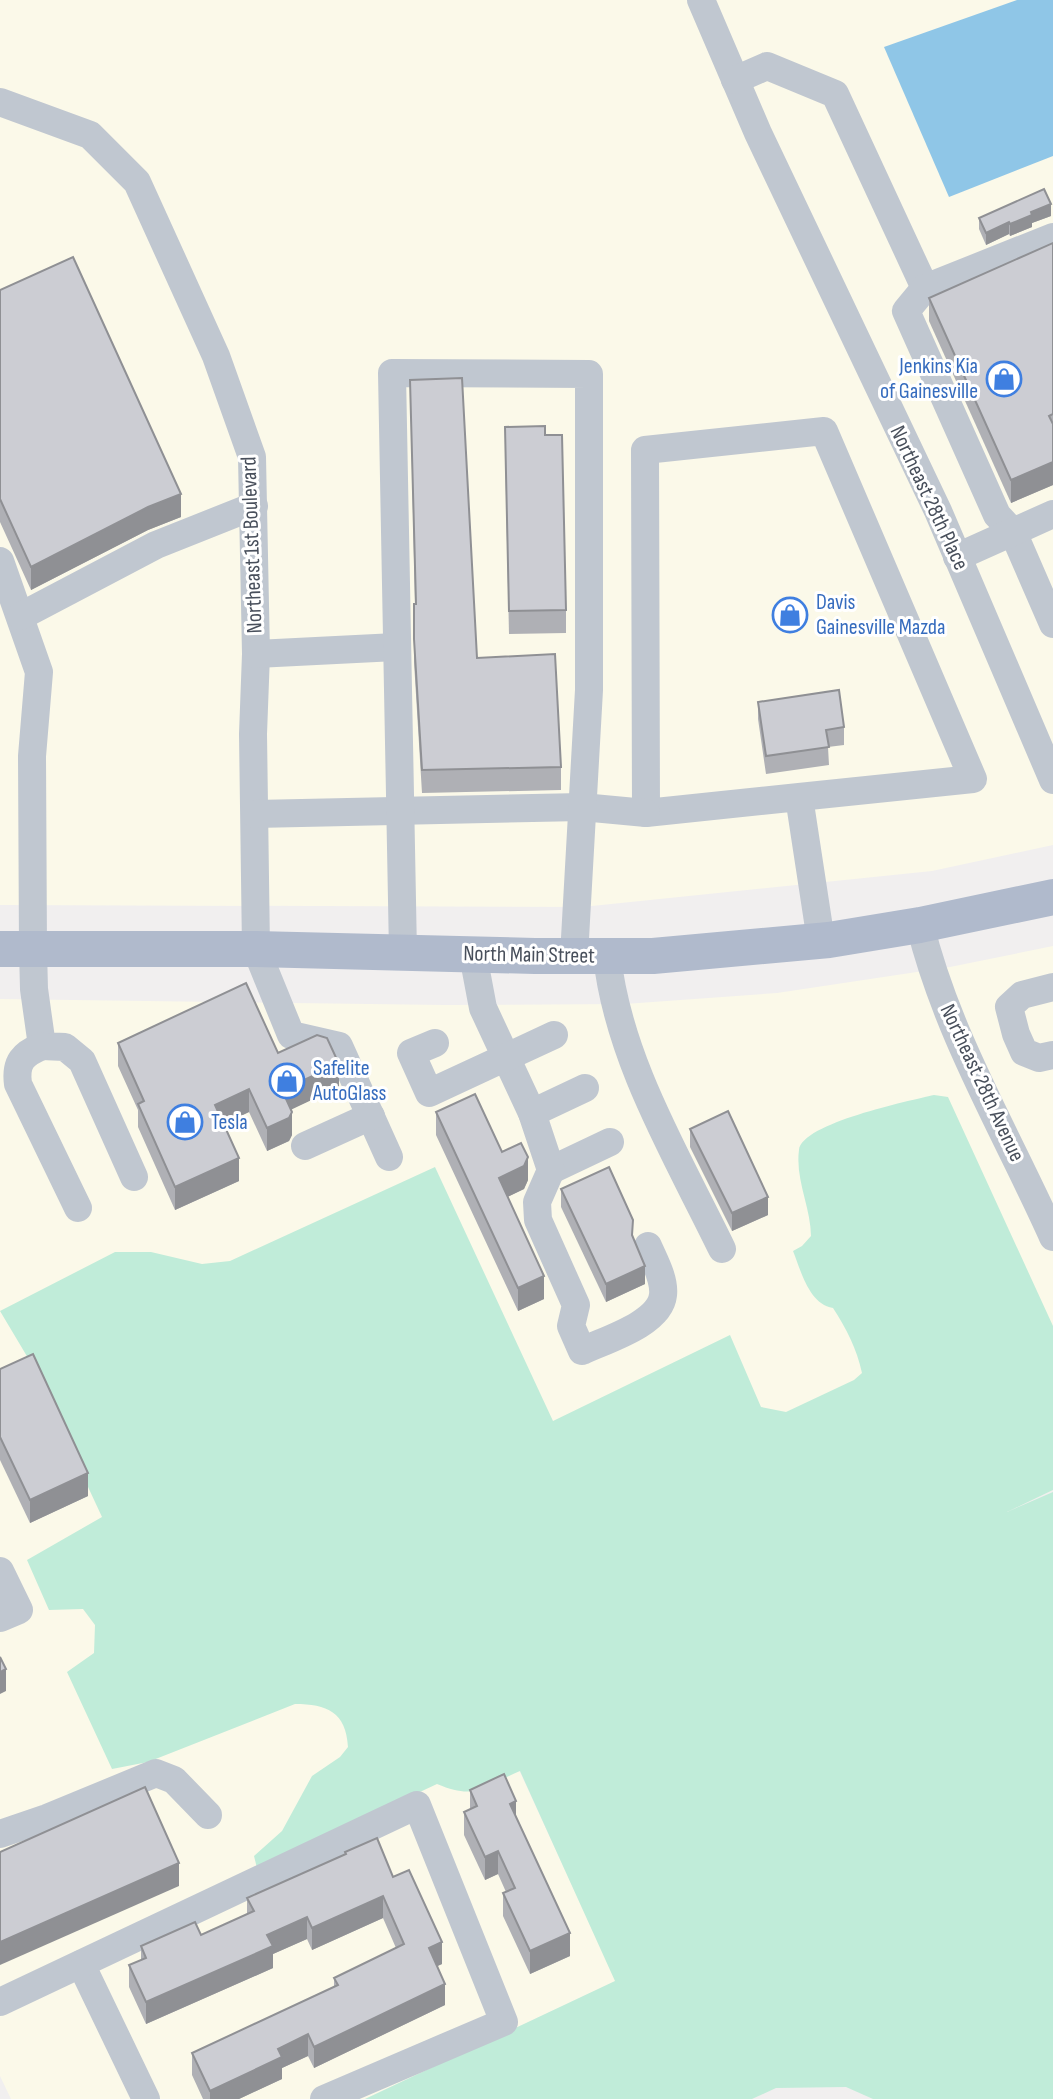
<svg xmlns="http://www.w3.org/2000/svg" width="1053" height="2099" font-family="'Sofia Sans Condensed',sans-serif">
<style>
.commercial{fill:#fbf9e9}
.green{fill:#c0ecd9}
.water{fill:#8fc6e7}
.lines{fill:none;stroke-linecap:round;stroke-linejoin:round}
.minor{stroke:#c0c7d0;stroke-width:28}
.major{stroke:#b0bacc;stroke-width:36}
.wall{fill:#afb0b5}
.shaded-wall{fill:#8f9094}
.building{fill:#cccdd3;stroke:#8f9094;stroke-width:2}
.labels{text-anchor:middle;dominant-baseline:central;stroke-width:6;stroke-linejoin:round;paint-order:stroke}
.shop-label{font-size:22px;fill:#366cbe;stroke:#fff;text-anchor:start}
.street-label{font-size:22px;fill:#484f5b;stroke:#fff}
</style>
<rect width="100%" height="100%" fill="#f1efef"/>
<g class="commercial">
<polygon points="0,0 1053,0 1053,845 932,871 582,907 0,905"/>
<polygon points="1053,946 1053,1490 508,1746 616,1981 365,2099 11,2099 0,2076 0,999 445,1005 625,1004 777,993 950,967"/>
</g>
<path class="green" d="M934,1095L948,1097L1053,1326V1490L1007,1512L1053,1492V2099H873L846,2087L776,2088L752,2099H365L615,1981L520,1771C484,1786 477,1801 437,1784L257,1868L254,1856L282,1831L312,1776L340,1757L348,1747C346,1712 327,1704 295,1704L148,1762L112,1769L67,1672L94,1653L95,1625L83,1609L49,1610L27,1560L102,1517L28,1358L0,1311L115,1252H151L202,1264L230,1261L435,1167L553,1421L730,1335L761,1407L786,1412L854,1380L862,1373C857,1349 846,1328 833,1308C809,1304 801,1271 793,1251L802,1246L811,1236C811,1208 795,1179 799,1150C802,1123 909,1101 934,1095Z"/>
<polygon class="water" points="1017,0 1053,0 1053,156 949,197 884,47"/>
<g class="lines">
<g class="minor">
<polyline points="701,0 758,133 938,511 1053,780"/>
<polyline points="735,80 767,66 835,94 925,288 1053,237"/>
<polyline points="0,102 90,135 137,182 216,356 252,457 256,654 253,734 256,949 291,1035 339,1046 389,1157"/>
<polyline points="925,288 906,311 997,515 1013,532 1053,624"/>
<polyline points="957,557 1053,514"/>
<polyline points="0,561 39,672 32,756 33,949 34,989 42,1046 65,1047 82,1061 134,1177"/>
<polyline points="21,616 156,545 254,506"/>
<polyline points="256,654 396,647"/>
<polyline points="799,797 973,779 824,431 645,450 646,813 799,797 821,941"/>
<polyline points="255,814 582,807 646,813"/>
<path d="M920,925C947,1035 1007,1134 1053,1237"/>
<polyline points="403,953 392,373 589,374 589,690 574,956"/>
<polyline points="473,955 483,1008 532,1113 551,1170 610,1142"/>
<path d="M607,956C618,1059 677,1156 722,1249"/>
<polyline points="1053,987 1022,995 1009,1007 1016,1034 1024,1052 1039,1058 1053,1055"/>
<polyline points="435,1043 411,1053 429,1093 554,1035"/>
<path d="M42,1046C23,1054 15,1062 18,1084L78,1208"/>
<polyline points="532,1113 585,1088"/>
<polyline points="305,1146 371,1116"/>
<path d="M551,1170L537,1202L538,1220L576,1305L571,1326L582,1351C605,1340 660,1324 663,1295C665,1279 654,1260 648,1246"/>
<polyline points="0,1571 19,1610 0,1618"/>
<polyline points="0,1834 47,1818 156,1773 174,1780 208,1815"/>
<polyline points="81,1964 146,2099"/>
<polyline points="0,2002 417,1805 504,2022 324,2099"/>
</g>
<polyline class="major" points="0,949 256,949 535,956 653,956 829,940 920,925 1053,897"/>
</g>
<g class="wall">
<polygon points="1051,216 1032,223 1032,227 1010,236 1009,234 986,245 979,229 979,218"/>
<polygon points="1053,243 1053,485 1011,503 929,321 929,298"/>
<polygon points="0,290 181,517 148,530 31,590 0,522"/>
<polygon points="410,380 477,658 561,767 561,790 422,793 414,662 414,604 415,604"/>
<polygon points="545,435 566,610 566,633 509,634 505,450"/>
<polygon points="758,702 844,727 844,745 828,747 829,765 766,774 758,719"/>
<polygon points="118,1043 278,1053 339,1087 291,1109 292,1135 289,1141 267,1151 249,1112 224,1124 239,1181 175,1210 138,1127 138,1110 118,1066"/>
<polygon points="436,1112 528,1180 524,1189 507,1197 544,1299 518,1311 436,1135"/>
<polygon points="690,1129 768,1215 732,1231 690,1147"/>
<polygon points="561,1189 633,1237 645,1284 606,1302 561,1207"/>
<polygon points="0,1369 88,1496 30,1523 0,1460"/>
<polygon points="470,1790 516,1816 570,1956 530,1974 503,1916 503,1893 506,1892 498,1874 485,1880 464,1835 464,1812 470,1809"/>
<polygon points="345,1852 393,1877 442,1964 437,1966 445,2005 314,2068 308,2056 282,2068 282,2079 239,2099 203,2099 192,2075 192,2053 334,1987 334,1978 396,1948 383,1918 312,1950 307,1939 273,1954 273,1968 146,2024 129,1987 129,1965 141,1960 141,1946 201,1935 247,1914 247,1898 345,1855"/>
</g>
<g class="shaded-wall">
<polygon points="1051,204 1051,216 1032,223 1032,227 1010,236 1010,224 1031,212"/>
<polygon points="1009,222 1009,234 986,245 986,233"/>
<polygon points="1053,462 1053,485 1011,503 1011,480"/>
<polygon points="181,494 181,517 148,530 31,590 31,567 148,507"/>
<polygon points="339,1064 339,1087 282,1114 282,1090"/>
<polygon points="249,1089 249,1112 215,1128 215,1105"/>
<polygon points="292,1112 292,1135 289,1141 267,1151 267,1128"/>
<polygon points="528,1157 528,1180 524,1189 499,1201 499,1178"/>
<polygon points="239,1158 239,1181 175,1210 175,1187"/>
<polygon points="768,1197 768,1215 732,1231 732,1213"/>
<polygon points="645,1266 645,1284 606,1302 606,1284"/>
<polygon points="544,1276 544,1299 518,1311 518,1288"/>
<polygon points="88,1473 88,1496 30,1523 30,1500"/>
<polygon points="6,1669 6,1691 0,1694 0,1672"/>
<polygon points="516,1801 516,1824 510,1804"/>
<polygon points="498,1851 498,1874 485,1880 485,1857"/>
<polygon points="179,1863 179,1886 0,1965 0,1942"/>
<polygon points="383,1896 383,1918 312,1950 312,1928"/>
<polygon points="307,1917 307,1939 273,1954 273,1968 146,2024 146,2002 267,1935"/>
<polygon points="570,1933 570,1956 530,1974 530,1951"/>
<polygon points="442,1942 442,1964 429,1970 429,1948"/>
<polygon points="445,1984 445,2005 314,2068 314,2047"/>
<polygon points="308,2034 308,2056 282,2068 282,2079 239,2099 210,2099 210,2091 278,2049"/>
</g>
<g class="building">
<polygon points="1044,189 1051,204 1031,212 1032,215 1010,224 1009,222 986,233 979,218"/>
<polygon points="1053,243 1053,414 1049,416 1053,424 1053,462 1011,480 929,298"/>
<polygon points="73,257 181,494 148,507 31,567 0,499 0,290"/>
<polygon points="462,378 477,658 555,654 561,767 422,770 414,639 414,604 416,604 410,380"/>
<polygon points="545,426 545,435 562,435 566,610 509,611 505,427"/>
<polygon points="839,690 844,727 826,730 829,747 766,756 758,702"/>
<polygon points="246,983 278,1053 317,1035 327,1038 339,1064 282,1090 292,1112 289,1118 267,1128 249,1089 215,1105 239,1158 175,1187 138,1104 144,1101 118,1043"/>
<polygon points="475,1094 502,1152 521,1143 528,1157 524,1166 499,1178 544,1276 518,1288 436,1112"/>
<polygon points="728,1111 768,1197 732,1213 690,1129"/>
<polygon points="609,1167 633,1220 632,1235 645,1266 606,1284 561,1189"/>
<polygon points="33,1354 88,1473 30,1500 0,1437 0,1369"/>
<polygon points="0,1657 6,1669 0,1672"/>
<polygon points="504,1774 516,1801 510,1804 570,1933 530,1951 503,1893 515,1888 498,1851 485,1857 464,1812 477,1806 470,1790"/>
<polygon points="145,1787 179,1863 0,1942 0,1852"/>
<polygon points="377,1838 393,1877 409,1870 442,1942 429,1948 445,1984 314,2047 308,2034 278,2049 282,2057 210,2091 192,2053 338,1985 334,1978 404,1944 383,1896 312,1928 307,1917 267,1935 273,1946 146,2002 129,1965 146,1958 141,1946 195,1922 201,1935 254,1911 247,1898 346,1854 345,1852"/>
</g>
<defs>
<g id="shop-ring" transform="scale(1.8)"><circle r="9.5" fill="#fff" stroke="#3f7fe0" stroke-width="1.5"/><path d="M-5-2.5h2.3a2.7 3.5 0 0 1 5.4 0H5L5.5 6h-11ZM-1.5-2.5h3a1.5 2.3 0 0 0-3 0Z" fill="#3f7fe0"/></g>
</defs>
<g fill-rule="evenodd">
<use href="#shop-ring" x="1004" y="379"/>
<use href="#shop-ring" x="790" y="615"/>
<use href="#shop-ring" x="287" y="1081"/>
<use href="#shop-ring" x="185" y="1122"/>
</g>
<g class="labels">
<g class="shop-label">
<text x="978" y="366" text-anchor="end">Jenkins Kia<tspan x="978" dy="25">of Gainesville</tspan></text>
<text x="816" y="602">Davis<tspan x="816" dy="25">Gainesville Mazda</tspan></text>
<text x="313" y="1068">Safelite<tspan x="313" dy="25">AutoGlass</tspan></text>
<text x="211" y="1122">Tesla</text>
</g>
<g class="street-label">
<text transform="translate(929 498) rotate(65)">Northeast 28th Place</text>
<text transform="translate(252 545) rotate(-92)">Northeast 1st Boulevard</text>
<text transform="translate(529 955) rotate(1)">North Main Street</text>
<text transform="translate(982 1083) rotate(65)">Northeast 28th Avenue</text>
</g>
</g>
</svg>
